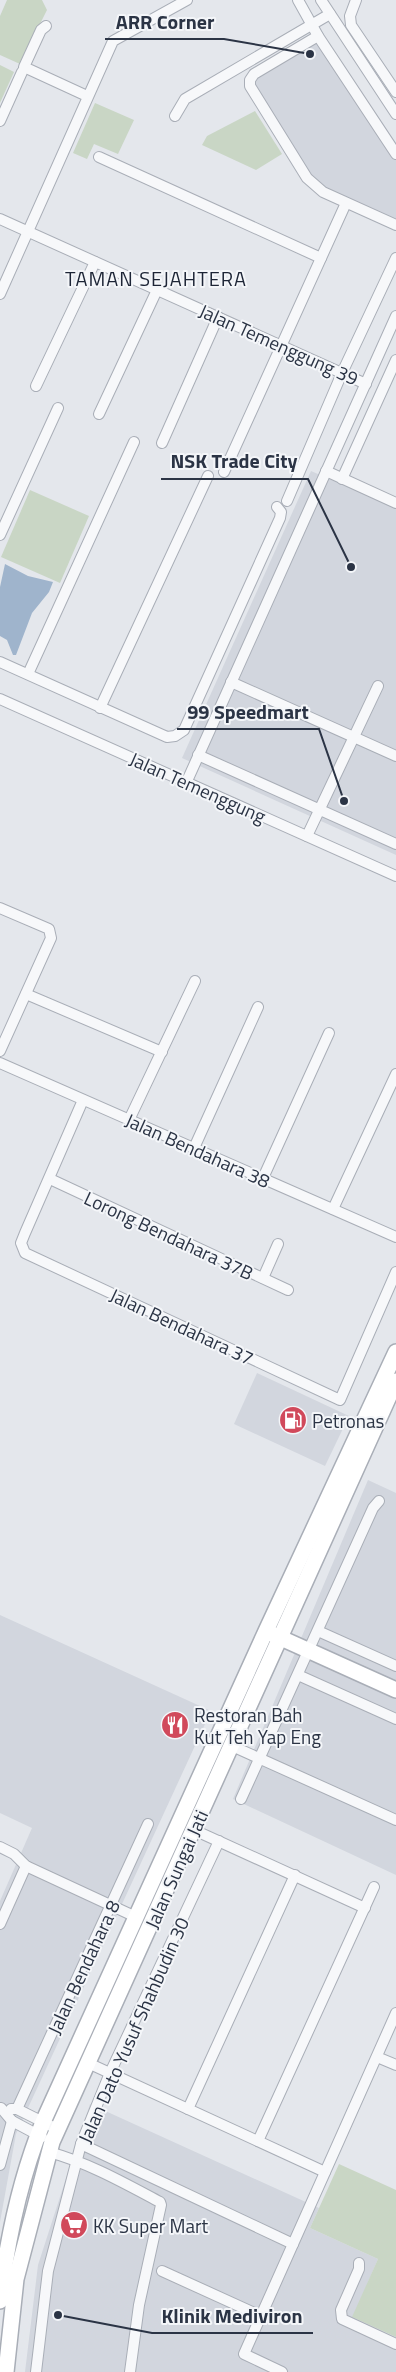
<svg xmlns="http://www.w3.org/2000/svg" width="396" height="2372" font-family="'Titillium Web',sans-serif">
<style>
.built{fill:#d2d6de}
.green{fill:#c9d6c5}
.water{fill:#9fb4cc}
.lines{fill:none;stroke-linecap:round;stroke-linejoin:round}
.street-casing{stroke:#a9aeb7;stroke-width:12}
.secondary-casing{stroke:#a9aeb7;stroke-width:18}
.street{stroke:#f7f8fa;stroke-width:10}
.secondary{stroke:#fff;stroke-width:15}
.labels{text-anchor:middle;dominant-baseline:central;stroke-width:4;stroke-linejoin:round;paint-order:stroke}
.street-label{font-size:19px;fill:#2b3445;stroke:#f4f6f9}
.poi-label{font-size:19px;fill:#2b3445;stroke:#f4f6f9;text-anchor:start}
.neighbourhood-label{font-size:20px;letter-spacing:1px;fill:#1d2536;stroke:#f4f6f9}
.leader{fill:none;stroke:#2b3445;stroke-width:2}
.callout-dot{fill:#2b3445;stroke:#f4f6f9;stroke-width:2}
.callout-label{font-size:20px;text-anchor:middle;font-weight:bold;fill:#2b3445;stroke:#f4f6f9;stroke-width:4;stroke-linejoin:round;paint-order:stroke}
</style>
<rect width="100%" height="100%" fill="#e4e7ec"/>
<g class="built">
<polygon points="317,40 396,159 396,220 325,189 309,176 254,85 257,76"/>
<polygon points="311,471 396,508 396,855 182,758"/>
<polygon points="257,1373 349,1416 325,1466 234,1424"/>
<polygon points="368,1480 396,1493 396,1875 233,1799"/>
<polygon points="0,1615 211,1711 16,2134 0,2222 0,1901 32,1828 0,1813"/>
<polygon points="90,2104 319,2208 310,2228 378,2259 353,2317 396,2337 396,2372 25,2372 38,2265"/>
</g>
<g class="green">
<polygon points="7,0 42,0 47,10 20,64 0,55 0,16"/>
<polygon points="0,65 14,72 0,103"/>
<polygon points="95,103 134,120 118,154 94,144 87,159 73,153"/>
<polygon points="255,111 282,154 256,170 202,145 207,136"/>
<polygon points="30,490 89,516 60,583 1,557"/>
<polygon points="339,2164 396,2190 396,2337 352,2317 378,2259 310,2228"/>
</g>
<polygon class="water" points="5,564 28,576 53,582 49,592 32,613 16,655 13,655 7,640 0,636 0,587"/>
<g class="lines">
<g class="street-casing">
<g id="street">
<polyline points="298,0 318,36 396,154"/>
<polyline points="321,0 396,114"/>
<polyline points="356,0 350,16 351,25 396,92"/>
<polyline points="46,26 41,30 24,67 87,96"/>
<polyline points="318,36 254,74 250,80 250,86 307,178 323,192 396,225"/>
<polyline points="175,116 185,99 330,14"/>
<polyline points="0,121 22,72"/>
<polyline points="99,157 321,258"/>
<polyline points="0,219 366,384"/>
<polyline points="0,294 113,41 187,0"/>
<polyline points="36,386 95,262"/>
<polyline points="99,414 157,290"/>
<polyline points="162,443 218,317"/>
<polyline points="326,471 396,503"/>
<polyline points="224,472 346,203"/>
<polyline points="342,479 396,360"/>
<polyline points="287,501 342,373 396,258"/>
<polyline points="0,535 58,408"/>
<polyline points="0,662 167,737 175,736 184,730 280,518 281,512 277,507"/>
<polyline points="28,674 134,442"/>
<polyline points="231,682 396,756"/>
<polyline points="0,699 396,876"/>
<polyline points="100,708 208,476"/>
<polyline points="198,755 396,844"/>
<polyline points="187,781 396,316"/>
<polyline points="307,836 378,686"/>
<polyline points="0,908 49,929 51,938 0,1051"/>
<polyline points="26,994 162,1052"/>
<polyline points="0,1063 396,1237"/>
<polyline points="83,1100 25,1233 21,1243 25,1253 340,1400 396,1272"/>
<polyline points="129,1120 195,981"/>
<polyline points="194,1148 258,1007"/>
<polyline points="263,1178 329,1033"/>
<polyline points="50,1179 288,1290"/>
<polyline points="333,1209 396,1074"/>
<polyline points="263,1278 278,1244"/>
<polyline points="318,1631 396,1666"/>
<polyline points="298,1675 396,1719"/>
<polyline points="232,1746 396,1820"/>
<polyline points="241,1799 373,1508 379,1501"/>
<polyline points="194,1830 365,1908"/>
<polyline points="0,1847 14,1854 26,1866 136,1917"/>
<polyline points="0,1924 26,1866"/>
<polyline points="377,2057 396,2065"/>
<polyline points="88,2063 325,2172"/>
<polyline points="1,2108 12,2121 42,2137"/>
<polyline points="11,2109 17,2109 57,2129"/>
<polyline points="17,2109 148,1824"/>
<polyline points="188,2109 295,1875"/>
<polyline points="258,2141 374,1887"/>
<polyline points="81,2144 293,2244"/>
<path d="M49,2152C89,2163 124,2183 160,2202L161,2205L139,2305L130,2372"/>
<polyline points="0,2165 12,2121"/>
<polyline points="359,2263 359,2269 341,2310 342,2319 396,2344"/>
<polyline points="162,2271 261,2316"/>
<polyline points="36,2372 48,2271 81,2144 110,2073 219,1841"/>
<polyline points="282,2372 244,2354 396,2013"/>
</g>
</g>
<g class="secondary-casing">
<g id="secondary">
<polyline points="272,1634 396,1690"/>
<path d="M0,2301C7,2240 20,2179 43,2122L266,1631L396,1352"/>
<polyline points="6,2372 16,2279 52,2142 396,1381"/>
</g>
</g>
<use href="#street" class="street"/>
<use href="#secondary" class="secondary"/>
</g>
<defs>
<g id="fuel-disc" transform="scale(1.4375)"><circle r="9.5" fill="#d1495b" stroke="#f4f6f9"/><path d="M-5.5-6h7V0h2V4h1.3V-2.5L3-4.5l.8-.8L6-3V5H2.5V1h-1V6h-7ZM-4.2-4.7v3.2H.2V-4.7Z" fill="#fff"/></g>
<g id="restaurant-disc" transform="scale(1.4375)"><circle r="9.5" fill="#d1495b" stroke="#f4f6f9"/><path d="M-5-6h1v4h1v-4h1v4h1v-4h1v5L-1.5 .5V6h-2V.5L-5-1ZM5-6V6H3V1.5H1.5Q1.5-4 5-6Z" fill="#fff"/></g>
<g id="supermarket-disc" transform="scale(1.4375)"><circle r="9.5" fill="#d1495b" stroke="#f4f6f9"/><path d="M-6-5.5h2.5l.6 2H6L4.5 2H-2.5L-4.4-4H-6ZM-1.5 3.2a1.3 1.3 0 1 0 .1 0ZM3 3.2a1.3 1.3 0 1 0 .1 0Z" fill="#fff"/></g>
</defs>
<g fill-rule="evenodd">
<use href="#fuel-disc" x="293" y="1420"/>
<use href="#restaurant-disc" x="175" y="1725"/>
<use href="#supermarket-disc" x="74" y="2225"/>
</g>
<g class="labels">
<g class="street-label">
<text transform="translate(279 344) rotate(24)">Jalan Temenggung 39</text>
<text transform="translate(198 787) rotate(24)">Jalan Temenggung</text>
<text transform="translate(198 1150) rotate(24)">Jalan Bendahara 38</text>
<text transform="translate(169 1235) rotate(25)">Lorong Bendahara 37B</text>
<text transform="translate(182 1326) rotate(25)">Jalan Bendahara 37</text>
<text transform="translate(176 1869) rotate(-66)">Jalan Sungai Jati</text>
<text transform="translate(83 1967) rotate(-65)">Jalan Bendahara 8</text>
<text transform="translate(133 2030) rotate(-66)">Jalan Dato Yusuf Shahbudin 30</text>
</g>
<g class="poi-label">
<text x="312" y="1420">Petronas</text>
<text x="194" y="1714">Restoran Bah<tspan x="194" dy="22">Kut Teh Yap Eng</tspan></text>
<text x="93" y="2225">KK Super Mart</text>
</g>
<g class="neighbourhood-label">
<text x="156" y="278">TAMAN SEJAHTERA</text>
</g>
</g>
<path class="leader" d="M310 54L224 39H105M351 567L308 479H161M344 801L319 729H177M58 2315L152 2333H313"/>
<g class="callout-dot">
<circle cx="310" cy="54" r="5"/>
<circle cx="351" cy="567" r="5"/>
<circle cx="344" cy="801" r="5"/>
<circle cx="58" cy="2315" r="5"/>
</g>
<g class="callout-label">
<text x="165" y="29">ARR Corner</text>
<text x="234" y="468">NSK Trade City</text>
<text x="248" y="719">99 Speedmart</text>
<text x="232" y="2323">Klinik Mediviron</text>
</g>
</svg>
